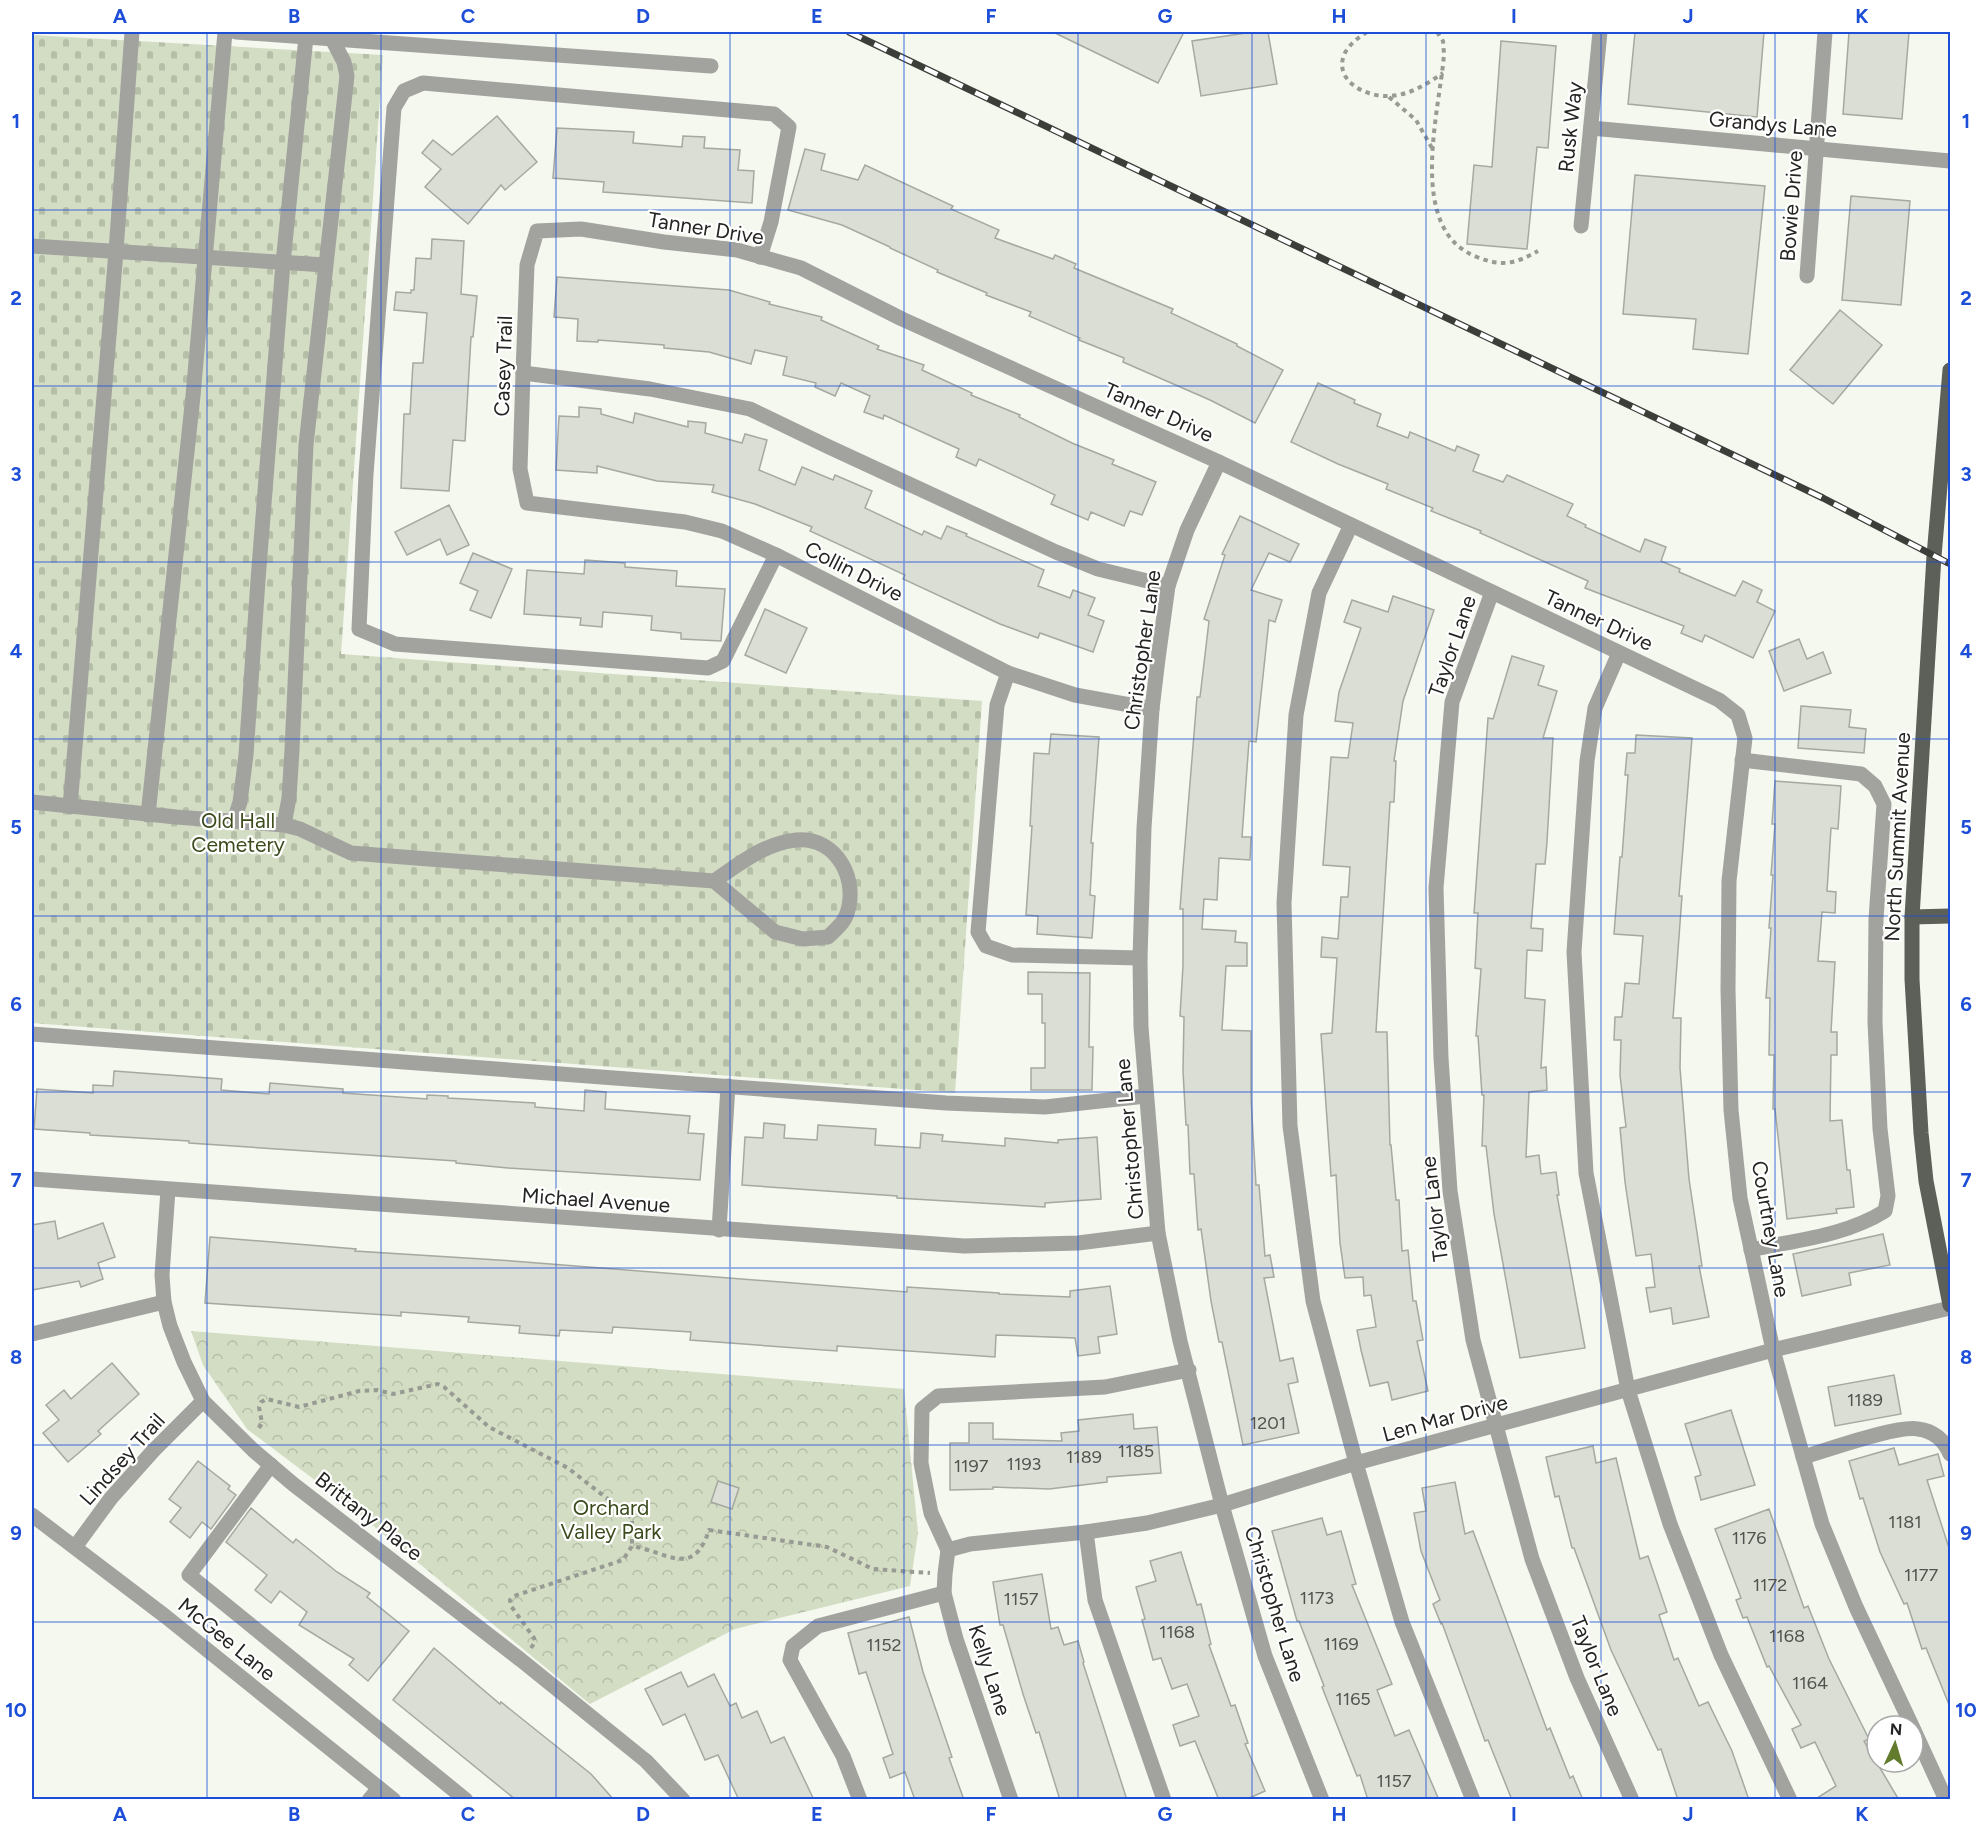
<svg xmlns="http://www.w3.org/2000/svg" width="1982" height="1831" font-family="Figtree,sans-serif">
<style>
.cemetery{fill:url(#cemetery-stones)}
.park{fill:url(#park-crowns)}
.building{fill:#daded5;stroke:#a5a9a0;stroke-width:1.5}
.lines{fill:none;stroke-linecap:round;stroke-linejoin:round}
.path{stroke:#989a94;stroke-width:4;stroke-dasharray:4.5 4.5;stroke-linecap:butt}
.minor{stroke:#a2a39f;stroke-width:15}
.major{stroke:#5d6059;stroke-width:15}
.rail-casing{stroke:#3c3e3a;stroke-width:7}
.rail{stroke:#fff;stroke-width:4.5;stroke-dasharray:14;stroke-linecap:butt}
.grid{fill:none;stroke:#1d4ed8;stroke-width:1.5;stroke-opacity:0.55}
.labels{text-anchor:middle;dominant-baseline:central;stroke-width:4.5;stroke-linejoin:round;paint-order:stroke}
.number-label{font-size:18px;fill:#52534f}
.street-label{font-size:21px;fill:#242522;stroke:#fff}
.park-label{font-size:21px;fill:#3c4b1c;stroke:#fff}
.neatline{fill:none;stroke:#1d4ed8;stroke-width:2}
.grid-label{font-size:20px;text-anchor:middle;font-weight:bold;fill:#1d4ed8}
</style>
<defs>
<pattern id="cemetery-stones" width="16" height="16" patternUnits="userSpaceOnUse" patternTransform="scale(1.5)"><rect width="16" height="16" fill="#d3ddc3"/><path d="M2 7V4a2 2 0 0 1 4 0v3zM10 15v-3a2 2 0 0 1 4 0v3z" fill="#b5bea7"/></pattern>
<pattern id="park-crowns" width="20" height="18" patternUnits="userSpaceOnUse" patternTransform="scale(1.5)"><rect width="20" height="18" fill="#d3ddc3"/><path d="M2 6a3 3 0 1 1 6 0M12 15a3 3 0 1 1 6 0" fill="none" stroke="#b5bea7"/></pattern>
</defs>
<rect width="100%" height="100%" fill="#f4f8ef"/>
<polygon class="cemetery" points="32,35 383,55 341,654 982,701 955,1093 32,1023"/>
<polygon class="park" points="191,1331 904,1389 918,1533 910,1586 735,1629 590,1704 348,1505 247,1429 203,1365"/>
<g class="building">
<polygon points="1053,32 1184,32 1158,83"/>
<polygon points="1253,32 1268,32 1277,84 1201,96 1192,41"/>
<polygon points="1635,32 1764,32 1757,117 1628,104"/>
<polygon points="1849,32 1909,32 1902,119 1843,114"/>
<polygon points="1501,41 1556,46 1548,148 1537,147 1527,249 1467,244 1474,165 1492,167"/>
<polygon points="497,116 537,162 505,190 501,185 468,224 425,187 441,169 422,153 433,140 452,155"/>
<polygon points="557,128 634,132 633,143 682,147 683,136 705,137 704,148 740,150 738,170 754,171 752,203 603,192 604,182 553,178"/>
<polygon points="805,149 825,154 821,170 858,180 865,165 953,206 951,209 999,230 995,238 1053,259 1055,255 1076,264 1074,268 1173,309 1171,313 1237,344 1237,346 1283,370 1255,423 1210,400 1123,362 1124,358 1079,340 1080,338 1029,316 1031,312 986,295 987,293 937,272 938,270 890,248 890,247 842,225 788,210"/>
<polygon points="1635,175 1765,186 1748,354 1693,349 1696,319 1623,314"/>
<polygon points="1851,196 1910,201 1901,305 1842,300"/>
<polygon points="432,239 464,241 461,294 477,296 473,337 471,337 465,441 453,440 449,491 401,488 404,414 410,414 413,363 423,363 427,313 394,310 396,292 411,293 411,290 414,290 416,258 431,259"/>
<polygon points="557,277 729,290 770,302 769,304 822,317 821,320 879,346 877,349 924,365 922,370 972,393 971,395 1020,415 1019,417 1072,443 1114,460 1112,464 1156,482 1142,515 1130,511 1124,526 1091,512 1088,520 1051,504 1055,495 979,459 976,466 956,457 959,449 884,415 883,419 864,412 870,396 841,383 835,396 815,387 816,383 783,375 787,357 755,350 751,364 709,352 664,348 664,345 598,340 598,342 577,341 578,319 554,317"/>
<polygon points="1840,310 1882,345 1833,404 1790,370"/>
<polygon points="1318,383 1355,400 1354,403 1381,414 1377,426 1408,438 1410,432 1455,451 1457,446 1479,455 1473,471 1503,482 1507,475 1573,504 1567,516 1586,525 1585,527 1640,552 1645,539 1666,547 1661,561 1680,569 1679,572 1735,596 1743,581 1762,590 1757,602 1775,611 1753,658 1705,635 1702,642 1681,633 1684,626 1585,588 1588,581 1480,533 1481,531 1431,511 1433,508 1386,489 1388,484 1338,464 1291,442"/>
<polygon points="579,407 601,409 601,414 633,423 635,413 688,427 688,421 706,423 705,433 742,443 745,434 767,440 759,470 795,485 802,467 833,480 835,475 872,491 865,508 922,535 924,531 941,539 947,526 967,534 966,536 1044,570 1038,586 1070,598 1073,590 1095,598 1088,615 1104,621 1093,652 1040,633 1038,638 1000,624 903,579 905,575 810,531 812,527 755,504 712,492 714,485 657,481 597,466 597,473 556,470 559,416 579,417"/>
<polygon points="449,505 469,545 447,555 440,539 407,555 395,532"/>
<polygon points="1240,516 1299,544 1290,562 1269,553 1251,590 1282,600 1275,622 1269,620 1256,742 1249,741 1242,837 1251,837 1250,860 1219,858 1217,900 1204,899 1202,929 1236,931 1235,942 1247,943 1247,966 1226,966 1222,1030 1251,1031 1251,1099 1256,1185 1259,1185 1265,1256 1270,1255 1274,1277 1264,1278 1280,1361 1293,1358 1298,1382 1288,1384 1299,1433 1243,1445 1222,1342 1219,1342 1211,1301 1201,1229 1198,1230 1194,1174 1190,1174 1188,1125 1186,1125 1183,1071 1184,1017 1180,1016 1183,965 1183,909 1180,909 1183,869 1197,697 1200,697 1209,621 1204,619 1225,555 1222,554"/>
<polygon points="473,553 512,569 491,618 470,610 478,591 460,583"/>
<polygon points="585,560 625,563 625,567 677,571 676,586 725,589 721,641 681,639 681,633 651,630 652,616 603,612 602,627 580,625 581,618 524,614 527,570 584,574"/>
<polygon points="1393,596 1434,610 1403,701 1394,761 1396,761 1394,802 1390,802 1376,1032 1387,1032 1390,1145 1391,1145 1396,1200 1399,1200 1402,1251 1408,1250 1413,1301 1416,1301 1423,1340 1417,1341 1428,1391 1392,1400 1388,1382 1370,1386 1361,1350 1357,1330 1376,1327 1371,1295 1364,1296 1363,1277 1345,1278 1340,1243 1336,1175 1331,1176 1321,1034 1332,1033 1337,958 1321,957 1322,937 1338,939 1341,897 1348,897 1350,867 1323,865 1331,757 1348,758 1353,723 1335,721 1339,692 1361,628 1344,622 1352,600 1388,612"/>
<polygon points="765,609 807,628 786,673 745,655"/>
<polygon points="1799,639 1807,659 1823,652 1831,673 1784,691 1769,651"/>
<polygon points="1512,656 1544,666 1538,685 1557,691 1543,738 1553,738 1547,842 1545,864 1536,864 1531,928 1543,929 1542,951 1527,950 1525,998 1545,1000 1541,1068 1546,1067 1547,1090 1529,1092 1526,1157 1539,1155 1541,1174 1556,1172 1559,1195 1557,1195 1585,1348 1520,1358 1494,1214 1486,1146 1482,1146 1484,1095 1482,1095 1478,1036 1476,1036 1481,969 1475,968 1478,913 1474,913 1488,718 1493,719"/>
<polygon points="1801,706 1851,710 1849,727 1866,729 1864,753 1798,748"/>
<polygon points="1051,734 1099,737 1091,843 1093,843 1090,895 1095,896 1092,938 1037,934 1038,916 1026,915 1032,826 1030,826 1034,753 1049,754"/>
<polygon points="1636,735 1692,738 1679,896 1682,896 1673,1018 1681,1018 1680,1068 1689,1179 1702,1266 1699,1266 1709,1317 1673,1324 1671,1308 1650,1312 1646,1288 1655,1287 1651,1254 1636,1256 1625,1182 1620,1128 1626,1127 1620,1075 1621,1040 1614,1040 1615,1017 1622,1017 1625,983 1639,984 1643,936 1614,934 1620,857 1622,857 1628,775 1625,775 1627,753 1635,753"/>
<polygon points="1775,781 1841,786 1838,829 1831,828 1827,891 1836,892 1835,913 1822,912 1818,961 1835,962 1831,1032 1837,1032 1837,1055 1831,1055 1830,1121 1842,1120 1847,1170 1850,1170 1854,1207 1836,1209 1837,1213 1787,1219 1775,1109 1773,1109 1774,1055 1769,1055 1770,998 1766,998 1771,928 1769,928 1773,875 1771,875 1775,824 1772,824"/>
<polygon points="1028,972 1090,973 1089,1047 1093,1047 1092,1090 1031,1090 1031,1068 1045,1068 1045,1023 1042,1023 1042,994 1028,994"/>
<polygon points="114,1071 222,1079 221,1090 269,1094 270,1083 343,1089 343,1093 427,1099 427,1095 448,1096 448,1098 535,1103 535,1107 584,1111 585,1090 606,1092 605,1109 690,1116 688,1133 704,1134 700,1180 508,1168 456,1163 456,1161 189,1143 189,1141 90,1135 90,1133 34,1129 37,1089 93,1093 93,1085 113,1086"/>
<polygon points="764,1123 785,1125 784,1138 817,1140 818,1125 876,1129 875,1145 920,1148 921,1133 943,1135 942,1141 1005,1146 1005,1138 1058,1143 1058,1140 1097,1137 1101,1199 1045,1203 1045,1207 897,1198 897,1196 742,1185 745,1137 763,1138"/>
<polygon points="55,1221 58,1239 103,1223 115,1257 98,1263 103,1279 81,1287 79,1281 32,1290 32,1225"/>
<polygon points="1883,1234 1890,1265 1849,1273 1851,1285 1802,1296 1793,1254"/>
<polygon points="210,1237 356,1249 355,1251 512,1261 907,1292 907,1287 999,1293 999,1294 1070,1297 1070,1291 1110,1286 1117,1334 1098,1337 1100,1353 1078,1356 1075,1338 996,1335 995,1357 837,1346 837,1351 690,1340 691,1332 613,1327 612,1333 560,1330 559,1336 519,1333 520,1326 468,1322 469,1317 401,1312 401,1316 205,1303"/>
<polygon points="112,1363 139,1394 98,1431 101,1434 68,1462 43,1433 59,1420 46,1405 64,1390 71,1399"/>
<polygon points="1894,1375 1901,1414 1835,1426 1828,1387"/>
<polygon points="1731,1410 1755,1485 1701,1500 1695,1477 1701,1475 1685,1424"/>
<polygon points="1133,1414 1134,1429 1157,1427 1161,1473 1107,1477 1107,1482 1049,1489 993,1487 993,1489 950,1490 950,1443 969,1443 969,1423 993,1423 993,1439 1062,1441 1061,1433 1079,1431 1078,1420"/>
<polygon points="1593,1446 1596,1463 1616,1458 1640,1559 1648,1556 1667,1612 1659,1615 1674,1660 1678,1658 1699,1706 1708,1702 1732,1751 1749,1800 1678,1800 1661,1749 1658,1750 1611,1650 1574,1548 1572,1548 1559,1496 1555,1497 1546,1457"/>
<polygon points="1894,1448 1899,1465 1938,1454 1944,1476 1927,1480 1950,1551 1950,1707 1926,1648 1922,1649 1907,1603 1904,1604 1880,1552 1863,1498 1860,1499 1849,1461"/>
<polygon points="198,1461 230,1486 228,1489 236,1495 211,1529 202,1522 190,1538 170,1522 181,1508 169,1499"/>
<polygon points="718,1481 739,1488 732,1509 711,1502"/>
<polygon points="1455,1482 1465,1534 1473,1531 1547,1730 1550,1728 1570,1778 1573,1776 1583,1800 1512,1800 1488,1740 1485,1741 1442,1623 1441,1624 1433,1604 1440,1600 1421,1551 1414,1513 1426,1511 1422,1488"/>
<polygon points="251,1508 293,1543 296,1539 337,1572 370,1593 367,1597 409,1631 368,1681 349,1665 354,1659 299,1625 307,1612 280,1591 271,1603 255,1590 267,1575 226,1542"/>
<polygon points="1769,1509 1804,1608 1808,1606 1829,1659 1869,1739 1864,1741 1899,1800 1814,1800 1836,1786 1815,1742 1801,1748 1792,1729 1801,1725 1769,1666 1767,1667 1747,1617 1743,1618 1736,1600 1741,1598 1715,1529"/>
<polygon points="1322,1518 1327,1535 1341,1531 1356,1584 1352,1585 1392,1684 1377,1690 1395,1736 1409,1730 1439,1800 1368,1800 1360,1775 1357,1776 1322,1687 1324,1686 1299,1621 1297,1621 1272,1531"/>
<polygon points="1181,1552 1197,1605 1201,1604 1211,1644 1209,1645 1231,1706 1235,1705 1248,1743 1245,1744 1265,1791 1245,1800 1219,1800 1195,1741 1180,1746 1173,1725 1199,1716 1187,1684 1172,1689 1161,1658 1153,1660 1142,1620 1145,1619 1136,1587 1156,1581 1150,1561"/>
<polygon points="1042,1574 1051,1629 1058,1627 1064,1645 1078,1641 1084,1662 1083,1663 1127,1800 1060,1800 1039,1732 1036,1733 1023,1694 1003,1625 1000,1625 993,1582"/>
<polygon points="909,1617 923,1672 952,1757 949,1758 964,1800 915,1800 905,1772 890,1778 883,1758 893,1754 866,1672 859,1674 848,1633"/>
<polygon points="434,1648 500,1704 501,1702 591,1774 614,1800 516,1800 393,1700"/>
<polygon points="681,1672 688,1687 714,1674 730,1706 736,1703 742,1718 757,1711 771,1743 784,1737 814,1800 739,1800 718,1755 705,1760 685,1714 663,1725 645,1689"/>
</g>
<g class="lines">
<g class="path">
<path d="M1367,32C1359,37 1348,45 1344,55C1334,81 1366,97 1388,96C1408,96 1427,84 1443,73"/>
<path d="M1437,32L1443,41L1444,54C1440,110 1405,230 1477,257C1502,267 1515,264 1538,251"/>
<polyline points="1389,97 1416,120 1432,148"/>
<polyline points="259,1428 262,1423 259,1407 261,1402 267,1399 299,1407 359,1391 377,1390 393,1394 438,1384 444,1387 489,1427 568,1468 632,1518 632,1546"/>
<path d="M531,1648L535,1642L534,1638L511,1606L510,1600L514,1596L623,1560L632,1546C668,1552 693,1579 709,1530L827,1547L873,1569L930,1573"/>
</g>
<g class="minor">
<polyline points="236,32 711,66"/>
<polyline points="1591,128 1950,161"/>
<polyline points="1581,226 1600,32"/>
<polyline points="32,246 325,265"/>
<polyline points="760,257 771,222 789,127 774,114 423,83 404,91 394,108 366,474 359,629 395,644 708,668 723,661 776,555"/>
<polyline points="1807,276 1825,32"/>
<polyline points="523,373 650,389 750,409 829,447 1056,552 1098,569 1168,586"/>
<polyline points="1219,462 1187,530 1168,586 1158,659 1152,709 1144,828 1140,958 1141,1027 1158,1233 1180,1341 1222,1505 1265,1656 1322,1800"/>
<polyline points="1351,525 1319,593 1296,715 1284,903 1290,1126 1313,1301 1356,1463 1402,1622 1473,1800"/>
<polyline points="1492,592 1452,702 1436,888 1441,1058 1450,1191 1473,1340 1532,1559 1577,1678 1632,1800"/>
<polyline points="1619,653 1595,708 1587,761 1574,952 1586,1173 1628,1390 1670,1524 1721,1655 1790,1800"/>
<polyline points="1008,673 997,705 978,932 986,946 1012,955 1140,958"/>
<polyline points="1152,709 1075,695 1008,673 776,555 722,531 685,522 527,503 520,469 523,373 527,265 537,231 581,229 664,242 737,250 801,268 902,319 1219,462 1719,700 1738,715 1745,738 1729,881 1728,989 1731,1110 1740,1198 1773,1350 1822,1524 1856,1607 1912,1726"/>
<path d="M1742,760L1861,774L1875,786L1884,804L1876,919L1875,1022L1880,1129L1888,1196L1885,1211C1845,1236 1796,1240 1751,1250"/>
<path d="M32,802L176,817L284,825L300,829L351,853L714,881L775,932L803,939L828,937C834,931 843,924 846,916C860,881 837,836 796,840C765,843 739,864 714,881"/>
<polyline points="70,807 116,251 132,32"/>
<polyline points="148,815 193,396 225,32"/>
<polyline points="234,821 240,802 246,755 258,580 283,263 306,37"/>
<polyline points="284,825 289,798 292,750 306,445 347,76 344,62 332,39"/>
<polyline points="32,1034 946,1103 1045,1107 1146,1096"/>
<polyline points="32,1179 964,1246 1078,1243 1158,1233"/>
<polyline points="168,1190 162,1275 164,1302 170,1326 184,1362 203,1401 253,1450 293,1484 521,1660 646,1761 683,1800"/>
<polyline points="719,1230 728,1086"/>
<polyline points="32,1334 164,1302"/>
<path d="M1803,1457C1828,1450 1897,1425 1918,1429C1934,1431 1944,1440 1950,1454"/>
<polyline points="271,1465 189,1575 466,1800"/>
<polyline points="32,1515 165,1616 394,1800"/>
<polyline points="1086,1532 1095,1600 1164,1800"/>
<polyline points="75,1547 111,1498 153,1451 203,1401"/>
<polyline points="948,1550 970,1544 1086,1532 1147,1523 1222,1505 1356,1463 1773,1350 1950,1308"/>
<polyline points="948,1550 931,1513 921,1463 922,1409 938,1396 1105,1387 1189,1370"/>
<polyline points="948,1550 945,1574 944,1593 956,1639 1011,1800"/>
<polyline points="1913,1728 1946,1800"/>
<polyline points="369,1800 379,1788"/>
<polyline points="860,1800 843,1756 790,1660 793,1646 818,1626 944,1593"/>
</g>
<g class="major">
<polyline points="1950,370 1934,556 1912,917 1912,979 1921,1133 1926,1181 1950,1305"/>
<polyline points="1912,917 1950,916"/>
</g>
<g class="rail-casing">
<polyline id="rail" points="849,32 1823,498 1950,564"/>
</g>
<use href="#rail" class="rail"/>
</g>
<path class="grid" d="M207,32V1800M381,32V1800M556,32V1800M730,32V1800M904,32V1800M1078,32V1800M1252,32V1800M1426,32V1800M1601,32V1800M1775,32V1800M32,210H1950M32,386H1950M32,562H1950M32,739H1950M32,916H1950M32,1092H1950M32,1268H1950M32,1445H1950M32,1622H1950"/>
<g class="labels">
<g class="number-label">
<text x="1865" y="1400">1189</text>
<text x="1268" y="1423">1201</text>
<text x="1136" y="1451">1185</text>
<text x="1084" y="1457">1189</text>
<text x="1024" y="1464">1193</text>
<text x="971" y="1466">1197</text>
<text x="1905" y="1522">1181</text>
<text x="1749" y="1538">1176</text>
<text x="1921" y="1575">1177</text>
<text x="1770" y="1585">1172</text>
<text x="1317" y="1598">1173</text>
<text x="1021" y="1599">1157</text>
<text x="1177" y="1632">1168</text>
<text x="1787" y="1636">1168</text>
<text x="1341" y="1644">1169</text>
<text x="884" y="1645">1152</text>
<text x="1810" y="1683">1164</text>
<text x="1353" y="1699">1165</text>
<text x="1394" y="1781">1157</text>
</g>
<g class="street-label">
<text transform="translate(1773 124) rotate(5)">Grandys Lane</text>
<text transform="translate(1570 127) rotate(-84)">Rusk Way</text>
<text transform="translate(1791 206) rotate(-86)">Bowie Drive</text>
<text transform="translate(706 228) rotate(9)">Tanner Drive</text>
<text transform="translate(503 366) rotate(-88)">Casey Trail</text>
<text transform="translate(1159 412) rotate(24)">Tanner Drive</text>
<text transform="translate(854 571) rotate(27)">Collin Drive</text>
<text transform="translate(1599 620) rotate(25)">Tanner Drive</text>
<text transform="translate(1452 646) rotate(-71)">Taylor Lane</text>
<text transform="translate(1142 650) rotate(-82)">Christopher Lane</text>
<text transform="translate(1897 837) rotate(-87)">North Summit Avenue</text>
<text transform="translate(1129 1139) rotate(-95)">Christopher Lane</text>
<text transform="translate(596 1200) rotate(4)">Michael Avenue</text>
<text transform="translate(1434 1209) rotate(-97)">Taylor Lane</text>
<text transform="translate(1771 1229) rotate(80)">Courtney Lane</text>
<text transform="translate(1445 1418) rotate(-15)">Len Mar Drive</text>
<text transform="translate(122 1459) rotate(-48)">Lindsey Trail</text>
<text transform="translate(369 1516) rotate(38)">Brittany Place</text>
<text transform="translate(1275 1604) rotate(73)">Christopher Lane</text>
<text transform="translate(227 1639) rotate(39)">McGee Lane</text>
<text transform="translate(1597 1666) rotate(68)">Taylor Lane</text>
<text transform="translate(990 1670) rotate(72)">Kelly Lane</text>
</g>
<g class="park-label">
<text x="238" y="820">Old Hall<tspan x="238" dy="24">Cemetery</tspan></text>
<text x="611" y="1507">Orchard<tspan x="611" dy="24">Valley Park</tspan></text>
</g>
</g>
<rect width="1982" height="1831" fill="none" stroke="#ffffff" stroke-width="66"/>
<g transform="translate(1895 1744) rotate(4)"><circle r="28" fill="#ffffff" stroke="#a7a8a7" stroke-width="1.5"/>
<path d="M0-4.5L10 22L0 15L-10 22Z" fill="#627b2d"/>
<text y="-9" font-size="16" font-weight="bold" text-anchor="middle" fill="#242522">N</text>
</g>
<rect x="33" y="33" width="1916" height="1765" class="neatline"/>
<g class="grid-label">
<text x="120" y="23">A</text>
<text x="294" y="23">B</text>
<text x="468" y="23">C</text>
<text x="643" y="23">D</text>
<text x="817" y="23">E</text>
<text x="991" y="23">F</text>
<text x="1165" y="23">G</text>
<text x="1339" y="23">H</text>
<text x="1514" y="23">I</text>
<text x="1688" y="23">J</text>
<text x="1862" y="23">K</text>
<text x="16" y="128">1</text>
<text x="1966" y="128">1</text>
<text x="16" y="305">2</text>
<text x="1966" y="305">2</text>
<text x="16" y="481">3</text>
<text x="1966" y="481">3</text>
<text x="16" y="658">4</text>
<text x="1966" y="658">4</text>
<text x="16" y="834">5</text>
<text x="1966" y="834">5</text>
<text x="16" y="1011">6</text>
<text x="1966" y="1011">6</text>
<text x="16" y="1187">7</text>
<text x="1966" y="1187">7</text>
<text x="16" y="1364">8</text>
<text x="1966" y="1364">8</text>
<text x="16" y="1540">9</text>
<text x="1966" y="1540">9</text>
<text x="16" y="1717">10</text>
<text x="1966" y="1717">10</text>
<text x="120" y="1821">A</text>
<text x="294" y="1821">B</text>
<text x="468" y="1821">C</text>
<text x="643" y="1821">D</text>
<text x="817" y="1821">E</text>
<text x="991" y="1821">F</text>
<text x="1165" y="1821">G</text>
<text x="1339" y="1821">H</text>
<text x="1514" y="1821">I</text>
<text x="1688" y="1821">J</text>
<text x="1862" y="1821">K</text>
</g>
</svg>
